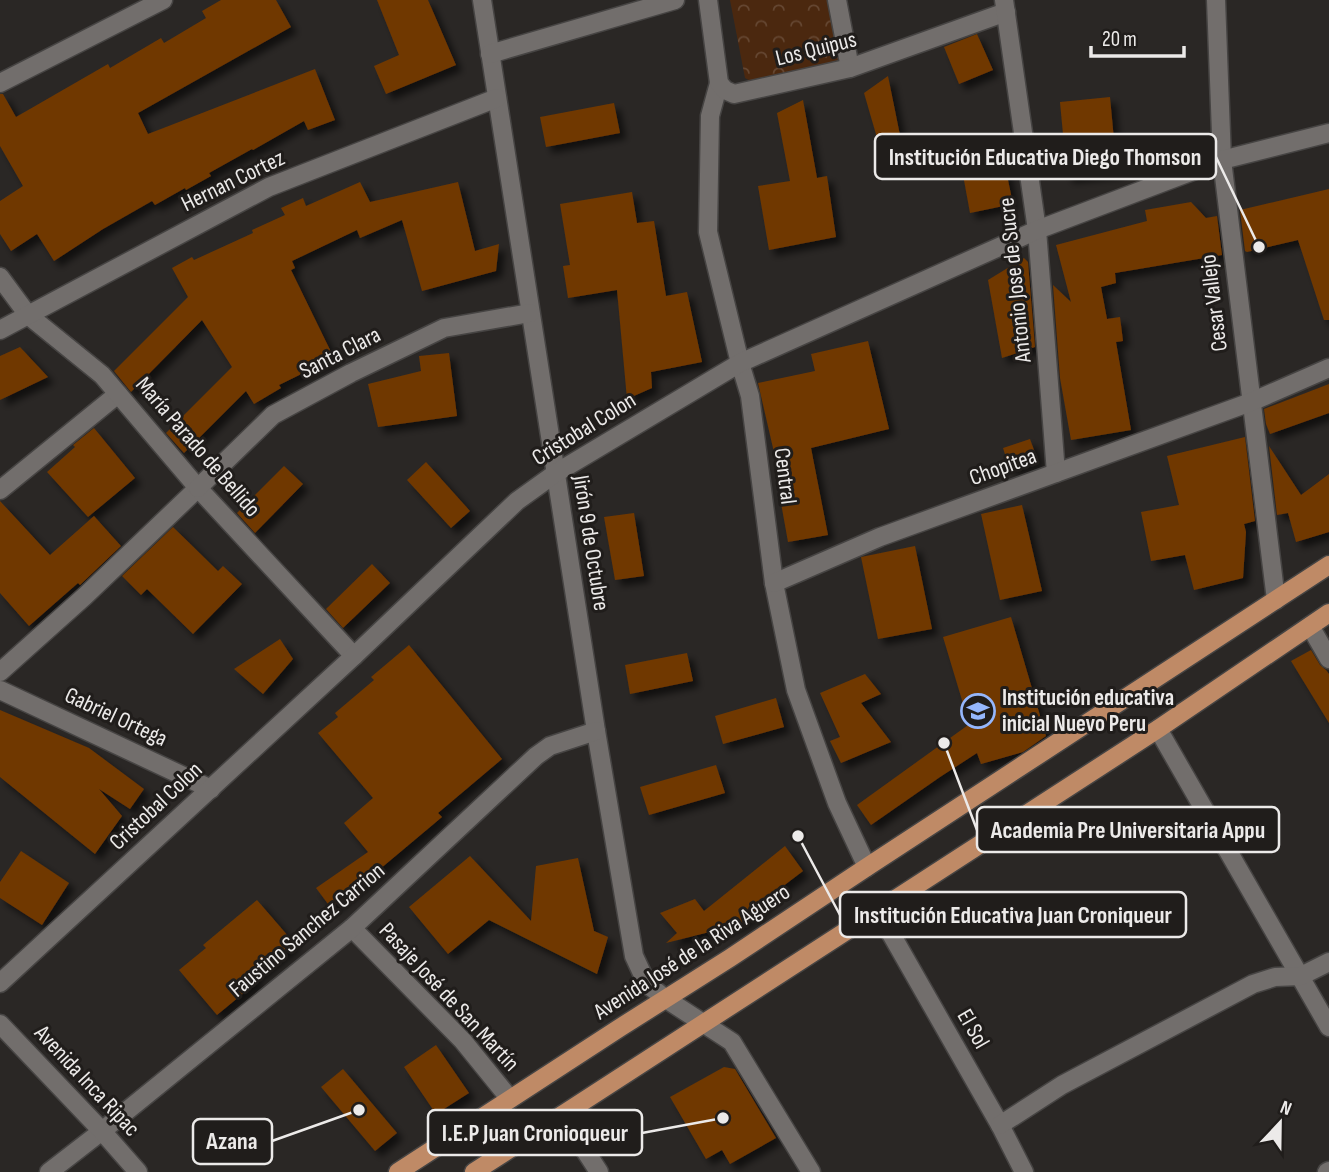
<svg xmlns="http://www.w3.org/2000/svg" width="1329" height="1172" font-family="'Sofia Sans Condensed',sans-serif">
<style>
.forest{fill:url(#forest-crowns)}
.building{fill:#703806;filter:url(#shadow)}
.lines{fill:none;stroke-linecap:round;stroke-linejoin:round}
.pedestrian-casing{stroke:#464443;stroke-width:21}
.minor-casing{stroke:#464443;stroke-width:21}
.secondary-casing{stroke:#464443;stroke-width:21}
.primary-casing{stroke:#464443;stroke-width:21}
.pedestrian{stroke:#726e6c;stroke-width:18}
.minor{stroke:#726e6c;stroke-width:18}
.secondary{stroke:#726e6c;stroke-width:18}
.primary{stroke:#bf8a66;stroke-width:18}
.labels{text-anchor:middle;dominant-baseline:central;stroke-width:6;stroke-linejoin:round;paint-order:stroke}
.street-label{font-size:23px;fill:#eceae9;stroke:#201d1b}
.poi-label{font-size:23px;font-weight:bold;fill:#eceae9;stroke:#201d1b;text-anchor:start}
.leader{fill:none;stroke:#eceae9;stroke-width:2.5}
.callout-dot{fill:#eceae9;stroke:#201d1b;stroke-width:2.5}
.callout{fill:#201d1b;stroke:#eceae9;stroke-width:2.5}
.callout-label{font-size:24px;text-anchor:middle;font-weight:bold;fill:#eceae9}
</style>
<defs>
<pattern id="forest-crowns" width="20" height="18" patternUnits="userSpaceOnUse" patternTransform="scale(1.75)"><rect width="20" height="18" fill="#4b280f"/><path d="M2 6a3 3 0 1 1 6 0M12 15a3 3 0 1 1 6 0" fill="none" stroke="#654732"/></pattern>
<filter id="shadow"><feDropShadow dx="6" dy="6" stdDeviation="3.5" flood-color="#0009"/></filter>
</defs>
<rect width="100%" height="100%" fill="#2a2725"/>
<polygon class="forest" points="730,0 829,0 841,65 762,87 745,78"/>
<g class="building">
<polygon points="221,0 276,0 291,27 138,113 148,134 315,69 335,120 308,130 304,121 253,150 252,149 209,173 211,176 186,190 185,188 155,205 152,201 103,229 54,261 37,234 11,251 0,234 0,201 23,186 0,146 0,94 3,94 16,117 108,64 110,68 161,38 164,43 206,18 202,11"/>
<polygon points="377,0 428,0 456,65 386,94 374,66 399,55"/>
<polygon points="977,34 993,70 959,84 944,47"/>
<polygon points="888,76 903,150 880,148 864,93"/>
<polygon points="1110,97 1117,172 1067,177 1060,102"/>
<polygon points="803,100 817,178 827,176 836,237 769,250 758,186 790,181 777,113"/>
<polygon points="614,103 620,133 546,147 540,117"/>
<polygon points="1003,156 1013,204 970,213 961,164"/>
<polygon points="360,182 370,202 458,182 475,251 499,244 496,271 422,291 402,220 360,238 357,230 292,261 295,268 291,270 334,358 279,385 281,388 254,404 246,391 184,453 166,433 232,367 202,320 131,392 114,371 188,297 172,268 192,257 194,260 253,233 252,230 285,215 281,208 303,198 306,206"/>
<polygon points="1329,189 1329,320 1324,320 1298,240 1247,252 1245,251 1240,210"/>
<polygon points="632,192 637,223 654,221 666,296 687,292 702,362 651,372 652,388 627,399 617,290 568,298 563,266 570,265 560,204"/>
<polygon points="1191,202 1206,218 1217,216 1222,255 1115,273 1116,283 1101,287 1107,319 1120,317 1123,341 1116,342 1131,430 1071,440 1060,378 1053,285 1071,302 1056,245 1147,221 1145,210"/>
<polygon points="1024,258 1028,262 1035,347 1002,358 988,280"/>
<polygon points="868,341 889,429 811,448 828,535 788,542 776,475 779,474 758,383 815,371 811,354"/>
<polygon points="20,347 48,377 0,400 0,356"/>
<polygon points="449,353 457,416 378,427 368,384 421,371 419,356"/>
<polygon points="1329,384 1329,413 1270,434 1266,424 1264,409"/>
<polygon points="94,428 135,478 88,517 47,472 75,447 73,445"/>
<polygon points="1245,437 1255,521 1244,524 1246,532 1243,578 1194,590 1185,555 1151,561 1141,512 1179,505 1167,456"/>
<polygon points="1030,439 1038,461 1010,470 1003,448"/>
<polygon points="1269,446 1301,495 1329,474 1329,532 1296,542 1288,513 1277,515"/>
<polygon points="426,462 470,511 451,528 407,480"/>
<polygon points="284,466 303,484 255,533 237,513"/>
<polygon points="0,501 50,555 94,516 121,546 80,585 78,583 29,626 0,593"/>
<polygon points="1022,505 1042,591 1000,600 981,514"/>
<polygon points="634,513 644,576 615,580 604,517"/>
<polygon points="173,527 218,571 223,566 242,584 193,634 147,589 141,595 122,576"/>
<polygon points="915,546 932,629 878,639 861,557"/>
<polygon points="372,564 390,583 343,628 326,609"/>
<polygon points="1011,617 1046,736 1023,752 981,764 977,753 940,777 871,825 857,805 982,715 976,705 965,710 943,637"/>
<polygon points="280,639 293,659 263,694 234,669"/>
<polygon points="409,645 502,759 438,813 442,817 355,890 331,908 316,888 368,852 344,823 373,798 318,733 338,717 335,713 374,680 371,677"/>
<polygon points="1311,650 1320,665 1326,670 1329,674 1329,723 1291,661"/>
<polygon points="687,653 693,681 630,694 625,665"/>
<polygon points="865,674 881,694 861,703 891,742 841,763 830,741 840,737 820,693"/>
<polygon points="776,698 784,727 723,744 715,716"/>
<polygon points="0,710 89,748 144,789 130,809 99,789 122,816 95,854 0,777"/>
<polygon points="716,765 725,793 649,815 640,787"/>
<polygon points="785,846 803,871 765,900 767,903 741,924 666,943 677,933 660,913 695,899 704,911"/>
<polygon points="21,851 69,883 42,925 0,898 0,882"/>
<polygon points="470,856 531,921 536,866 578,858 594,931 608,937 597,974 489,920 448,954 409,907"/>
<polygon points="257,900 295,944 254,978 257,982 217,1015 179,970 206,948 203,945"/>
<polygon points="436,1045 469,1093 436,1114 404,1067"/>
<polygon points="724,1067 735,1069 776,1138 730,1164 722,1150 706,1159 670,1097"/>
<polygon points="343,1069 397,1133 375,1151 321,1087"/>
</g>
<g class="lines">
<g class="pedestrian-casing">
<g id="pedestrian">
<polyline points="837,0 850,68"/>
<polyline points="719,83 710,116 708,232 740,363"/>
<polyline points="0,490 118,394"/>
<polyline points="0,672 85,596 198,488"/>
<polyline points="0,690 211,789"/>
<polyline points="352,928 463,1041 510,1099"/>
</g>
</g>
<g class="minor-casing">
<g id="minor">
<polyline points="482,0 596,731 634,956 647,984 666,999 732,1042 811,1172"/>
<polyline points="708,0 719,83 725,90 734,94 850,68 1006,12"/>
<polyline points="1004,0 1037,230 1056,473"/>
<polyline points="1216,0 1222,160 1276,600"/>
<polyline points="490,54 675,0"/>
<polyline points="0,83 163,0"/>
<polyline points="0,277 28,315 102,375 198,488 354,656"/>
<polyline points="0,330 269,187 497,98"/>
<polyline points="740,363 750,396 774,583 796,690 837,803 867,867"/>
<polyline points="198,488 273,415 351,373 444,328 530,313"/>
<polyline points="774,583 880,537 1251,402 1329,368"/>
<polyline points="1310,626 1329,659"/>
<polyline points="1158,729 1329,1027"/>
<polyline points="878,911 1000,1125 1024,1172"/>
<polyline points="0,983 354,656 517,501 556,473 740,363 1037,230 1222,160 1329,133"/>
<polyline points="562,1115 599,1172"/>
<polyline points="1000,1125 1062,1085 1253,984 1275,977 1301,976 1329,962"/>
<polyline points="49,1172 102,1131 352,928 536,756 550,746 596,731"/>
<polyline points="1327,1172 1329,1171"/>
</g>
</g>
<g class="secondary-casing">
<polyline id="secondary" points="0,1024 102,1131 138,1172"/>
</g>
<g class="primary-casing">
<g id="primary">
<polyline points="398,1172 621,1027 730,958 867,867 1329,565"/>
<polyline points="474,1172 1158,729 1329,613"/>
</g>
</g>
<use href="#pedestrian" class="pedestrian"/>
<use href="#minor" class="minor"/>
<use href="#secondary" class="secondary"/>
<use href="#primary" class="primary"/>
</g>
<defs>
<g id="school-ring" transform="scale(1.75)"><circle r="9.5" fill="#201d1b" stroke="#95b7fd" stroke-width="1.5"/><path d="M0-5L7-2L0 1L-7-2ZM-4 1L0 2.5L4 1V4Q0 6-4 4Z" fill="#95b7fd"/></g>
</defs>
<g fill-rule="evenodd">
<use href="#school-ring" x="978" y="711"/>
</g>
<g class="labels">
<g class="street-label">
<text transform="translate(816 49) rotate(-14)">Los Quipus</text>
<text transform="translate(233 181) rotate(-26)">Hernan Cortez</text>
<text transform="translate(1015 280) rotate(-96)">Antonio Jose de Sucre</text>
<text transform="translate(1214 303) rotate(-97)">Cesar Vallejo</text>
<text transform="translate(340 353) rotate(-27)">Santa Clara</text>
<text transform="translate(584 429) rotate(-32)">Cristobal Colon</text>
<text transform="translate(198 447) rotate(49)">María Parado de Bellido</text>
<text transform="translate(1003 467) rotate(-20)">Chopitea</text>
<text transform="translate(785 476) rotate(83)">Central</text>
<text transform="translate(591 543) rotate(81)">Jirón 9 de Octubre</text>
<text transform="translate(116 717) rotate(25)">Gabriel Ortega</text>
<text transform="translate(156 806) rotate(-43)">Cristobal Colon</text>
<text transform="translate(307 930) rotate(-40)">Faustino Sanchez Carrion</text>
<text transform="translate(692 952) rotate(-33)">Avenida José de la Riva Aguero</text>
<text transform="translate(449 997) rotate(47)">Pasaje José de San Martín</text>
<text transform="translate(973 1029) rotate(60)">El Sol</text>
<text transform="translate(87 1081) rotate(47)">Avenida Inca Ripac</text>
</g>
<g class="poi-label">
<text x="1002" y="698">Institución educativa<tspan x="1002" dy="26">inicial Nuevo Peru</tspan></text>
</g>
</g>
<path class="leader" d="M1259 247L1216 157M944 743L977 830M798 836L840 915M723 1118L642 1133M359 1110L272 1141"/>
<g class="callout-dot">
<circle cx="1259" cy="247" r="7"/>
<circle cx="944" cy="743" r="7"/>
<circle cx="798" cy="836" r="7"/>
<circle cx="723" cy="1118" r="7"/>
<circle cx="359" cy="1110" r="7"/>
</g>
<g class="callout">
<rect x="875" y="134" width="341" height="45" rx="7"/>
<rect x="977" y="807" width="302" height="45" rx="7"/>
<rect x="840" y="892" width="346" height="45" rx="7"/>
<rect x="428" y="1110" width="214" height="45" rx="7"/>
<rect x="193" y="1119" width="79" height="45" rx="7"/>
</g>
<g class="callout-label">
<text x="1045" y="165">Institución Educativa Diego Thomson</text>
<text x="1128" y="838">Academia Pre Universitaria Appu</text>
<text x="1013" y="923">Institución Educativa Juan Croniqueur</text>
<text x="535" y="1141">I.E.P Juan Cronioqueur</text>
<text x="232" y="1149">Azana</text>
</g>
<g transform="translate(1280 1123) rotate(22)" stroke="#201d1b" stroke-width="5" paint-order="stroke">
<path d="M0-5L12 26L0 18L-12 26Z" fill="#eceae9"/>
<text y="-10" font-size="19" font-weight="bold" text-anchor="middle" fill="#eceae9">N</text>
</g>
<path d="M1091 46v10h93v-10" fill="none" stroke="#eceae9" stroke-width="3.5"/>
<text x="1102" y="46" font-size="21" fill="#eceae9" stroke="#201d1b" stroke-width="5" paint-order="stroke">20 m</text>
</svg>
